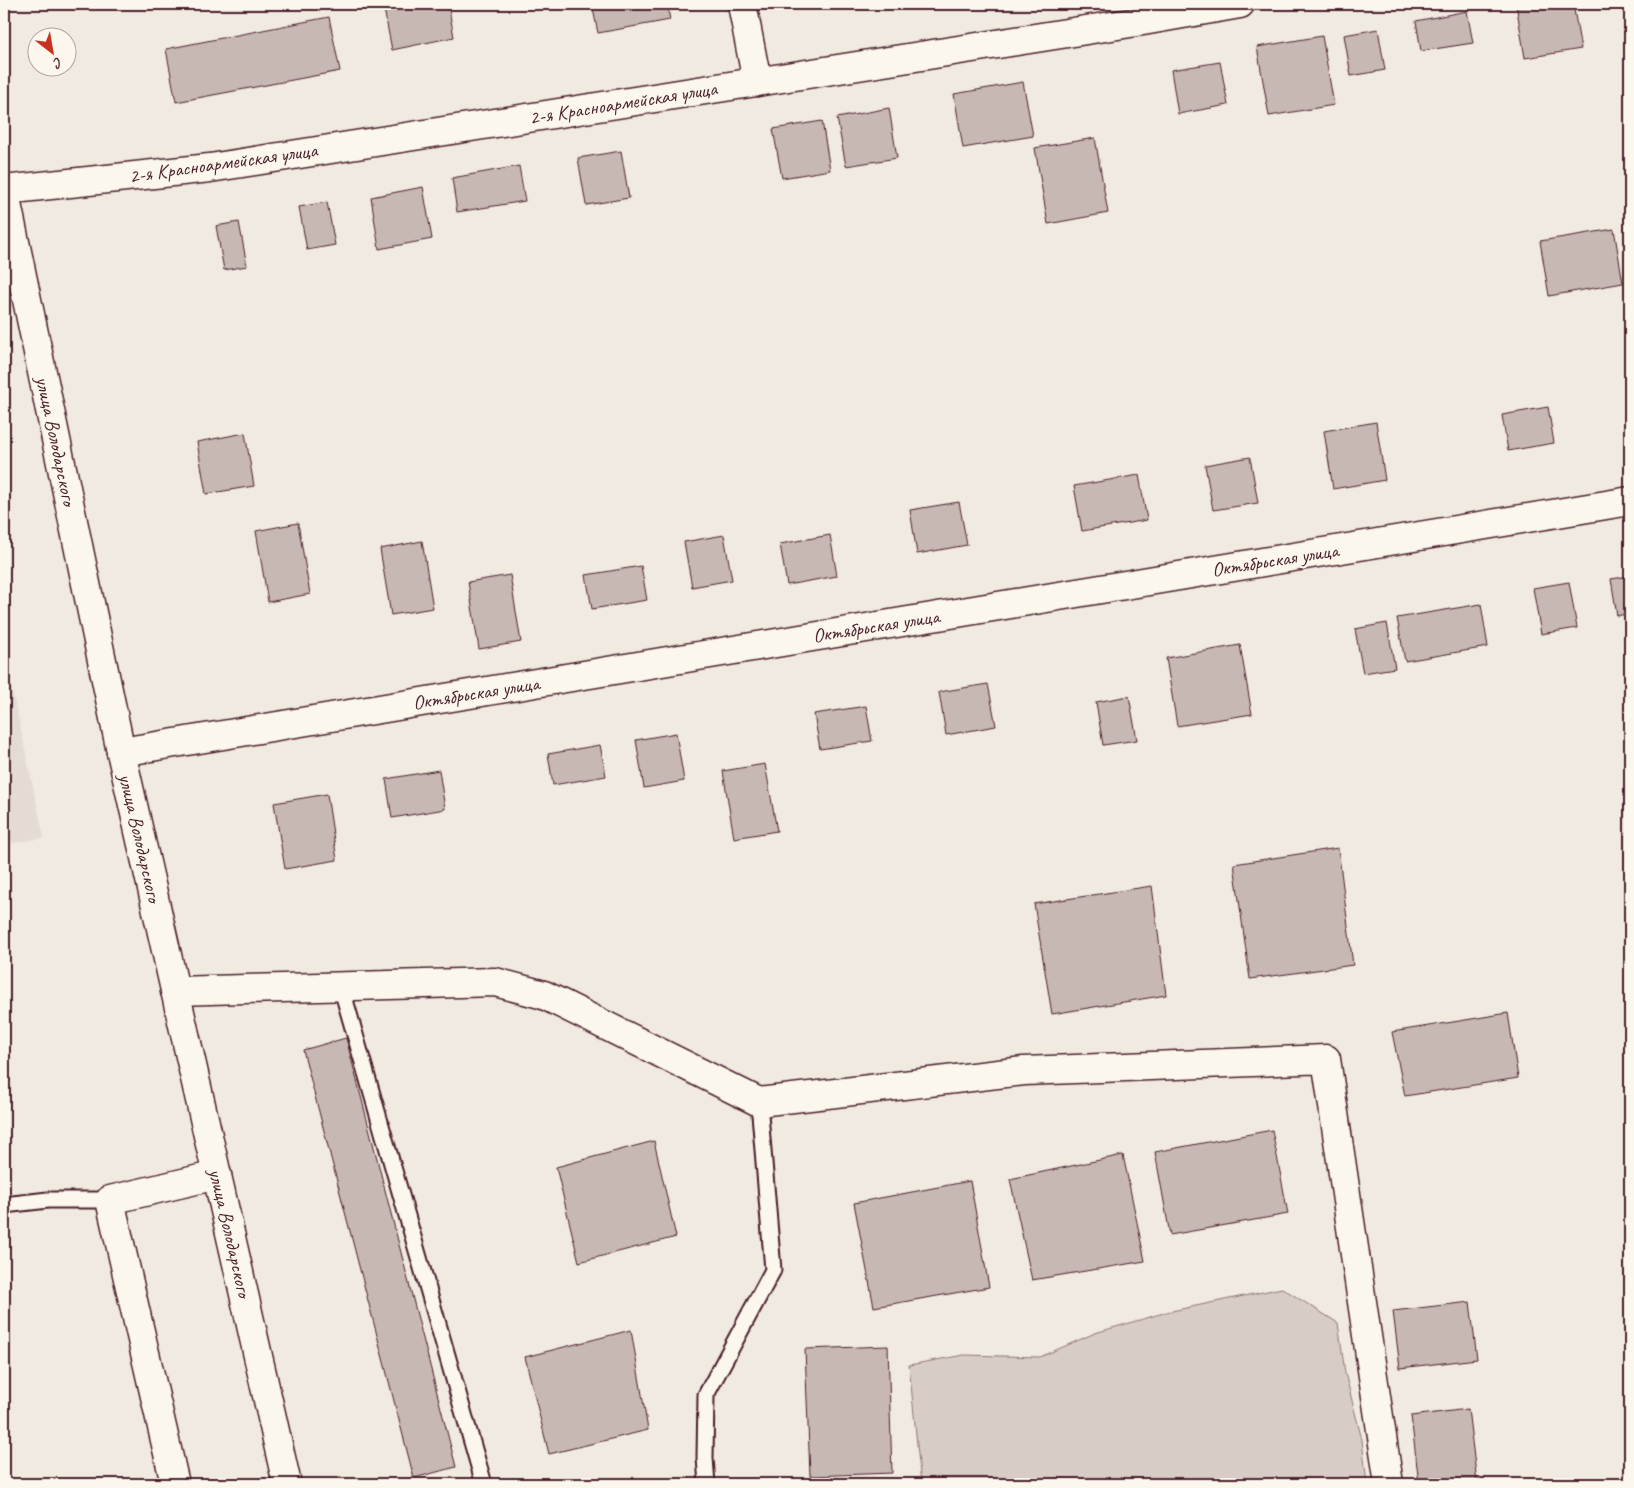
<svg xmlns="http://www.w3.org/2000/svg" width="1634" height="1488" font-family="Caveat,sans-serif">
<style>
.built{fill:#e4dbd2}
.green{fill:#d8ccc6;stroke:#917678}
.building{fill:#c8b8b3;stroke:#4a1f2b}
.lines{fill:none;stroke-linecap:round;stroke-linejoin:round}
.lane-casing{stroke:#4a1f2b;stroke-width:19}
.street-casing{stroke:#4a1f2b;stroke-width:31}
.secondary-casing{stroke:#4a1f2b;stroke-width:31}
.lane{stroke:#fbf7ec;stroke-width:15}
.street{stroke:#fbf7ec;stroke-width:28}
.secondary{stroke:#fbf7ec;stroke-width:28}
.labels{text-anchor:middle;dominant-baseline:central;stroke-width:4.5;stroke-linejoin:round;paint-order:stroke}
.street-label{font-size:20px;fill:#4a1f2b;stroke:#fbf7ec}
</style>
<rect width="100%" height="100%" fill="#f0eae0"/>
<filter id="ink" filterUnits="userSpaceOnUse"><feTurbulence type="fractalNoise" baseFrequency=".02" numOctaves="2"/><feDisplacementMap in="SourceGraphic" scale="10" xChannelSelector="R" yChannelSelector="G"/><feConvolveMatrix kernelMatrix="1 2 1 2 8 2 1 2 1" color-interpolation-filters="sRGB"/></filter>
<g filter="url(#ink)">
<polygon class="built" points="4,652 44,838 4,844"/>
<polygon class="green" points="1282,1288 1338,1323 1345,1373 1362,1440 1367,1484 921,1484 909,1365 964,1355 1040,1357 1095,1333 1167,1312"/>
<g class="building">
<polygon points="383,4 448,4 454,37 392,50"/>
<polygon points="592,4 667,4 670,20 598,33"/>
<polygon points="1516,4 1573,4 1581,49 1525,58"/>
<polygon points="1467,11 1473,43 1421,51 1416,21"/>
<polygon points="329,17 340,71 176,102 166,49"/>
<polygon points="1378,29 1385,70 1351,76 1344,35"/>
<polygon points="1322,36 1334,105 1269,116 1257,47"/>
<polygon points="1220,62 1228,105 1178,114 1171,70"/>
<polygon points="1023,82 1033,136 963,148 954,94"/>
<polygon points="889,108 897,158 846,166 837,118"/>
<polygon points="822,121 830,170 782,178 773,129"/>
<polygon points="1095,138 1108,213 1048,224 1035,148"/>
<polygon points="621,151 629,198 586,205 578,158"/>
<polygon points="519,166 525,201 457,212 452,178"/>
<polygon points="423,187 432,239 379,249 371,197"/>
<polygon points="327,202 335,245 307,250 299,207"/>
<polygon points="239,222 247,266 224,270 216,226"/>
<polygon points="1614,229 1623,283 1549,296 1540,241"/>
<polygon points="1548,407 1554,443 1508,451 1502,415"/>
<polygon points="1376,422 1385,480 1333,489 1324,431"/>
<polygon points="245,433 254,486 206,494 197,442"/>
<polygon points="1250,457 1258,503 1213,510 1205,465"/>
<polygon points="1139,475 1147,520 1082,531 1074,486"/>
<polygon points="959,502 967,545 917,554 910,510"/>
<polygon points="298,523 310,594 268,602 256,531"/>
<polygon points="724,535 732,580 692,587 684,542"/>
<polygon points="830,535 837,576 787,585 780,544"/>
<polygon points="422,541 433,608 391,615 380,549"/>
<polygon points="641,566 647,600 592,609 586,575"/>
<polygon points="510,575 521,642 479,649 468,582"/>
<polygon points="1630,576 1630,613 1617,616 1611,579"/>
<polygon points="1569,582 1577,628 1541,634 1533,588"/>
<polygon points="1481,604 1488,647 1405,661 1397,618"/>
<polygon points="1387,623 1395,668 1363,673 1355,629"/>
<polygon points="1240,645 1252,714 1177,726 1166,658"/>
<polygon points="988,684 996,726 946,735 939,692"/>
<polygon points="1129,696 1137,740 1103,745 1096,702"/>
<polygon points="866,706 872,741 820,749 814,714"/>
<polygon points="676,733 684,781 644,788 636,740"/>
<polygon points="600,745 606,776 553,785 548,754"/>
<polygon points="765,764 777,831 734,838 723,771"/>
<polygon points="439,770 445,809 392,818 386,779"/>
<polygon points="327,794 337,860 285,869 274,803"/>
<polygon points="1338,848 1353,965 1250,979 1234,864"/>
<polygon points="1152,886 1166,995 1052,1014 1034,904"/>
<polygon points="1508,1013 1518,1078 1405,1096 1392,1032"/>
<polygon points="346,1038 456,1467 414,1478 303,1050"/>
<polygon points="1272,1130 1288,1214 1170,1235 1155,1152"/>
<polygon points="654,1141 676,1237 579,1262 556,1167"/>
<polygon points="1123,1155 1145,1261 1032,1280 1010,1179"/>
<polygon points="970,1181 989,1287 874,1307 854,1203"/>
<polygon points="1470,1302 1477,1359 1400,1368 1393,1311"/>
<polygon points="631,1330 648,1430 549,1454 525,1357"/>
<polygon points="888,1346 892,1473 810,1476 805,1349"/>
<polygon points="1468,1409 1477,1482 1463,1484 1419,1484 1411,1416"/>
</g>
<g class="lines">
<g class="lane-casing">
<g id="lane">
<polyline points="341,986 484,1484"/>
<polyline points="4,1205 48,1200 110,1200"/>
<polyline points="707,1484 705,1458 706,1395 773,1270 759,1102"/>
</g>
</g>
<g class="street-casing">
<g id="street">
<polyline points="742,4 757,82"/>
<polyline points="4,190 210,168 1143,21 1240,4"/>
<polyline points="175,991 495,982 544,995 759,1102 1024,1071 1326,1059 1389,1484"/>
<polyline points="175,1484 110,1200 217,1175"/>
</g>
</g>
<g class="secondary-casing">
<g id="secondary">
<polyline points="4,189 121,752 287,1484"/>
<polyline points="121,752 1630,501"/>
</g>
</g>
<use href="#lane" class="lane"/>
<use href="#street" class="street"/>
<use href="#secondary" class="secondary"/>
</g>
</g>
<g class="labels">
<g class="street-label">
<text transform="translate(623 103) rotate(-9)">2-я Красноармейская улица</text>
<text transform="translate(223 163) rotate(-8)">2-я Красноармейская улица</text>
<text transform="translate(56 441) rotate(78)">улица Володарского</text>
<text transform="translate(1275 560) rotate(-9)">Октябрьская улица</text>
<text transform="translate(876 626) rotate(-9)">Октябрьская улица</text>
<text transform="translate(476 693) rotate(-9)">Октябрьская улица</text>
<text transform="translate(140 838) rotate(77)">улица Володарского</text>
<text transform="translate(230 1233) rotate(77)">улица Володарского</text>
</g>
</g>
<rect width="1634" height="1488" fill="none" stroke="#fbf7ec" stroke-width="20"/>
<rect x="10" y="10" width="1614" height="1468" fill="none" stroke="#4a1f2b" stroke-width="2" filter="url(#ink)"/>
<g transform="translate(52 52) rotate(149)"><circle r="24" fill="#fbf7ec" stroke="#b4a19f"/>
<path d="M0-4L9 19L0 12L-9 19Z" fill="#c8321e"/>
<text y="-8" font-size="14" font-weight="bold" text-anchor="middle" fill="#4a1f2b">С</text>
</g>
</svg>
